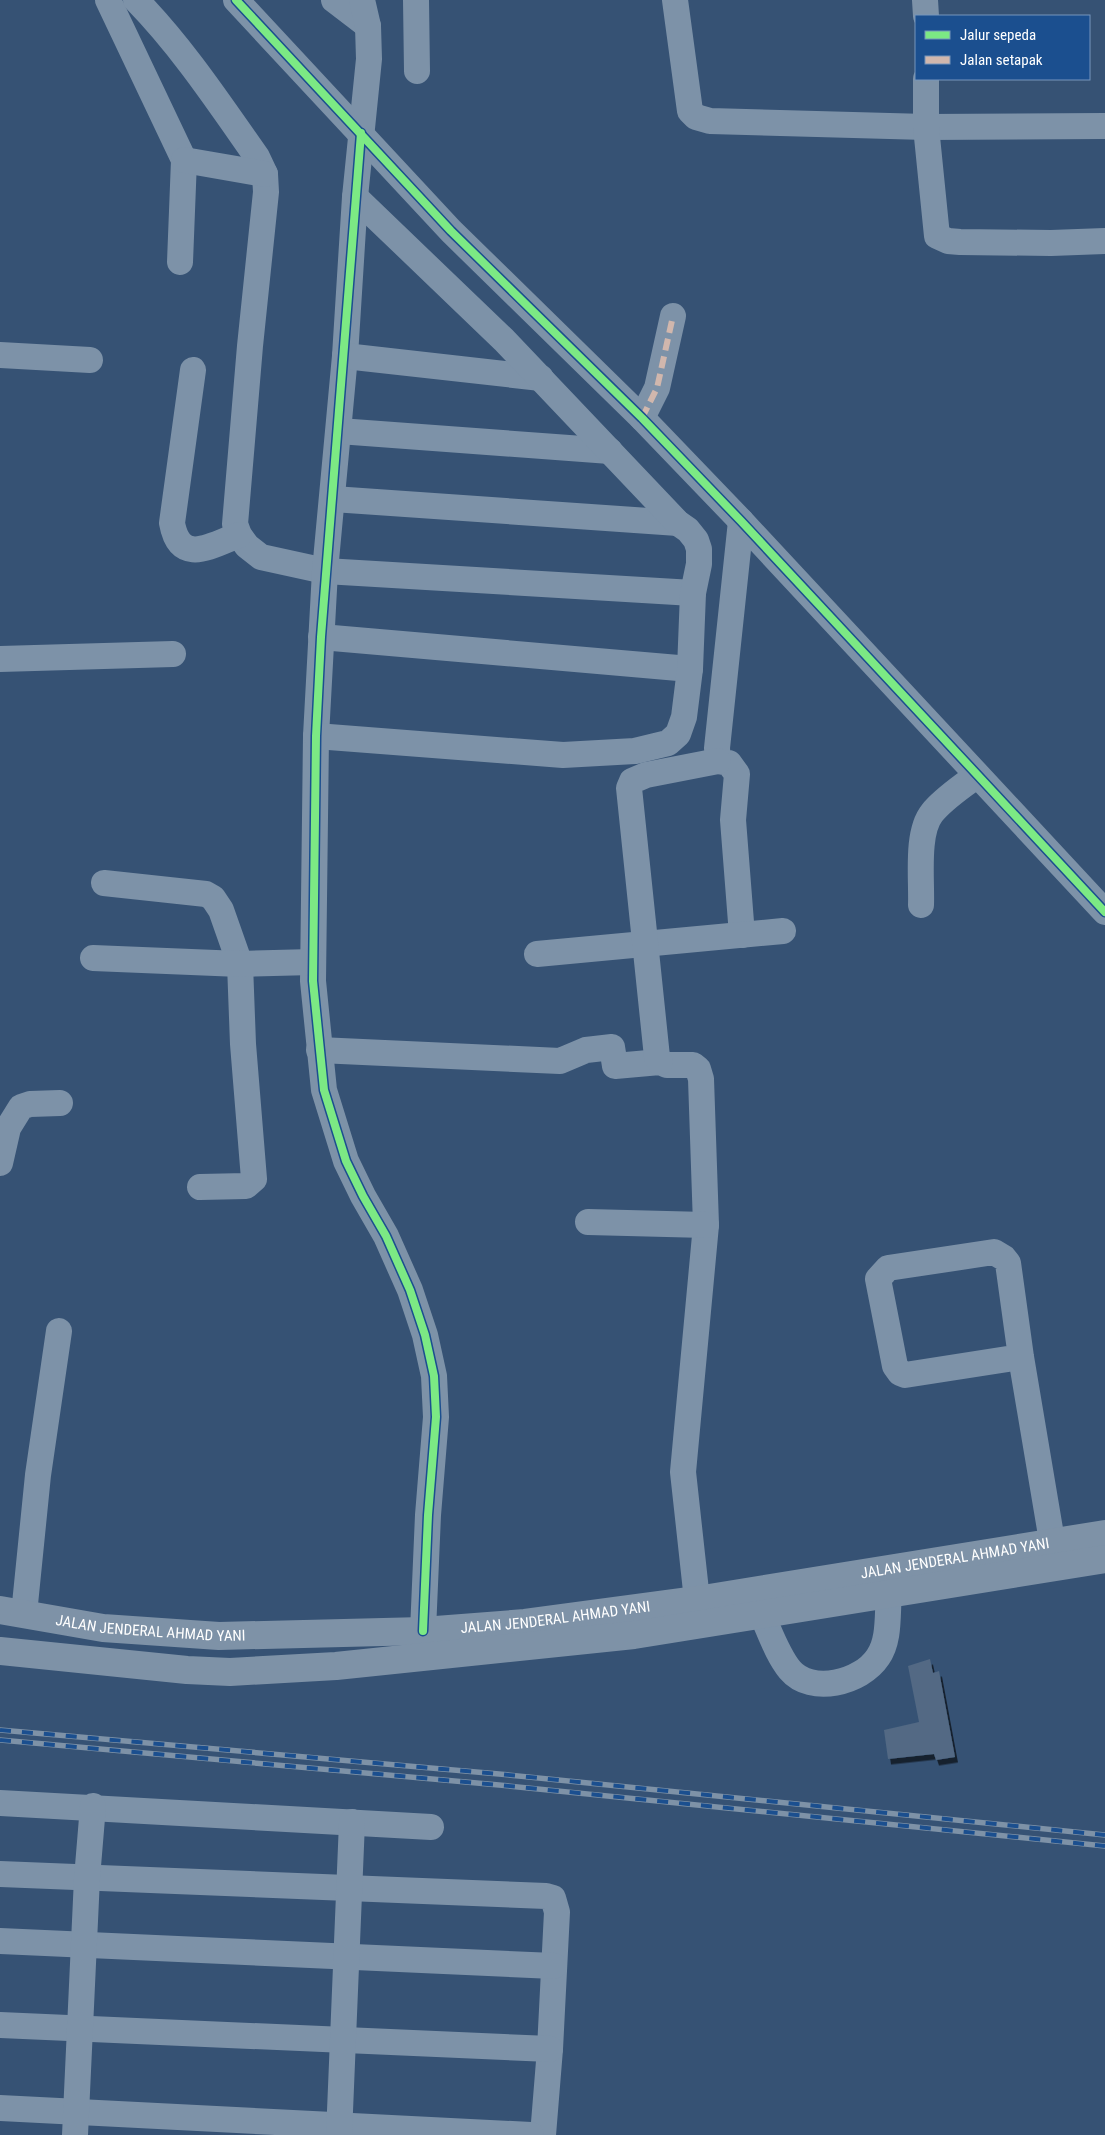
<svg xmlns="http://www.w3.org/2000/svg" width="1105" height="2135" font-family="'Roboto Condensed',sans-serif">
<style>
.building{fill:#526984;filter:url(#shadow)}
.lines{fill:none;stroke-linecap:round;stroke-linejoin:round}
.minor{stroke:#7d92a8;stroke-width:26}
.highway{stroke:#7e92a7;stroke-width:28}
.rail-casing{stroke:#7e92a7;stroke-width:5.5}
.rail{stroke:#1b4f8f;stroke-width:4;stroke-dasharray:11;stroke-linecap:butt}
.quiet{stroke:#d1b7ad;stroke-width:6;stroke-dasharray:12 6;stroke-linecap:butt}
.cycleway-casing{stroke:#1b4f8f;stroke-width:11}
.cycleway{stroke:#7ce984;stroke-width:8}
.labels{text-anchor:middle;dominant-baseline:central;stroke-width:4.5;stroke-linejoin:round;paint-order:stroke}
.street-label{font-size:15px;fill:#fff;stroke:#1b4f8f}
</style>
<defs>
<filter id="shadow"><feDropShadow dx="3" dy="5.5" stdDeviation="0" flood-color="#0009"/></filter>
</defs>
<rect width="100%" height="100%" fill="#365274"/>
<polygon class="building" points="930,1659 933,1673 939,1671 955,1757 936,1760 934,1754 888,1759 884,1730 919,1722 908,1666"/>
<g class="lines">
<g class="minor">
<polyline points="108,0 184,160 180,262"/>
<path d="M136,0C182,47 219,103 257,157L265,174L266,192L250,346L235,524L239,535L247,546L261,557L325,571L693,593"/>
<polyline points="236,0 451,231 642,418 741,521 1105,912"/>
<polyline points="334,0 368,26"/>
<polyline points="362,0 368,26 369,59 355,197 345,356 325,571 316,736 313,981 324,1090 346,1161 363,1196 386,1236 410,1290 425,1335 434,1376 436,1417 428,1515 423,1631"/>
<polyline points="416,0 417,71"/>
<polyline points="675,0 690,111 696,117 710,121 926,127 1105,126"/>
<polyline points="925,0 926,16"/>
<polyline points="926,79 926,127 937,236 948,241 960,242 1051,243 1105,241"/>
<polyline points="184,160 265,174"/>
<polyline points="0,355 90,360"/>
<polyline points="345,356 541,378"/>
<path d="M193,370L172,523C180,567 212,545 239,535"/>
<polyline points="642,418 657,388 673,316"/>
<polyline points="339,431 610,451"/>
<polyline points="333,499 678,523"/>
<polyline points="741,521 717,748 718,761 729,763 737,774 733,820 742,935"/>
<polyline points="321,637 690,669"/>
<polyline points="0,659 173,654"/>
<polyline points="316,736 563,755 635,751 668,743 678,734 684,717 690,669 693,593 699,564 699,549 696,540 688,530 678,523 504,340 355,197"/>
<polyline points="104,883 206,894 213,898 221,910 240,964 243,1044 254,1179 246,1186 200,1187"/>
<path d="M921,905C922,879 916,833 932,813C944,798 962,787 977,775"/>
<polyline points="537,954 783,931"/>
<polyline points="93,958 240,964 313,962"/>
<polyline points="319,1050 560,1061 586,1050 612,1047 615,1066 660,1062 667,1065 693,1065 698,1069 701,1079 706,1225 683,1472 697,1600"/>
<polyline points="660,1062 657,1057 629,788 632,781 646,775 718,761"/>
<polyline points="0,1163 8,1128 21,1107 30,1104 60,1103"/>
<polyline points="588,1222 706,1225"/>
<polyline points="1021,1357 905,1375 900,1373 895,1366 878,1279 888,1268 994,1252 1004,1258 1008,1263 1021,1357 1052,1541 1054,1565"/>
<polyline points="24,1614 38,1475 59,1331"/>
<path d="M762,1615C770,1632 777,1654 790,1670C811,1695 861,1683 878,1657C890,1640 887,1614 889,1593"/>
<polyline points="0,1803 431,1827"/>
<polyline points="0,1874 546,1896 553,1898 557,1912 550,2049 543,2135"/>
<polyline points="0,1941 554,1966"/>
<polyline points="0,2025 550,2049"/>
<polyline points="0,2108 531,2135"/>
<polyline points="75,2135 87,1878 93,1806"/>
<polyline points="339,2135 352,1822"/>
</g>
<g class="highway">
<path id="s1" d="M0,1610L103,1628L219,1636L423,1631L525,1623L697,1600L1105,1534"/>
<polyline points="0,1651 187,1670 230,1672 336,1666 634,1635 1105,1559"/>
</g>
<g class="rail-casing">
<g id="rail">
<polyline points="0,1730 499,1774 1105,1835"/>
<polyline points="0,1740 499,1785 1105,1846"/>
</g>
</g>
<use href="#rail" class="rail"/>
<polyline class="quiet" points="642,418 657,388 673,316"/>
<g class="cycleway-casing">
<g id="cycleway">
<polyline points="236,0 451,231 642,418 741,521 1105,912"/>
<polyline points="361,133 321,637 316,736 313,981 324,1090 346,1161 363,1196 386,1236 410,1290 425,1335 434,1376 436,1417 428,1515 423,1631"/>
</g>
</g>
<use href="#cycleway" class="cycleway"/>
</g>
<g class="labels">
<g class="street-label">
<text stroke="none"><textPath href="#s1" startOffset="962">JALAN JENDERAL AHMAD YANI</textPath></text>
<text stroke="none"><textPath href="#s1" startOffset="558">JALAN JENDERAL AHMAD YANI</textPath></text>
<text stroke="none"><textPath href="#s1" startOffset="152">JALAN JENDERAL AHMAD YANI</textPath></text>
</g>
</g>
<rect x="915" y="15" width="175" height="65" fill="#1b4f8f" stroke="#7695bc"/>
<rect x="925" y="31" width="25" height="8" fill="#7ce984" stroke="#7695bc"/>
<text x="960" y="40" font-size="15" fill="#ffffff">Jalur sepeda</text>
<rect x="925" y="56" width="25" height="8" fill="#d1b7ad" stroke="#7695bc"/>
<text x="960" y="65" font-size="15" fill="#ffffff">Jalan setapak</text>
</svg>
